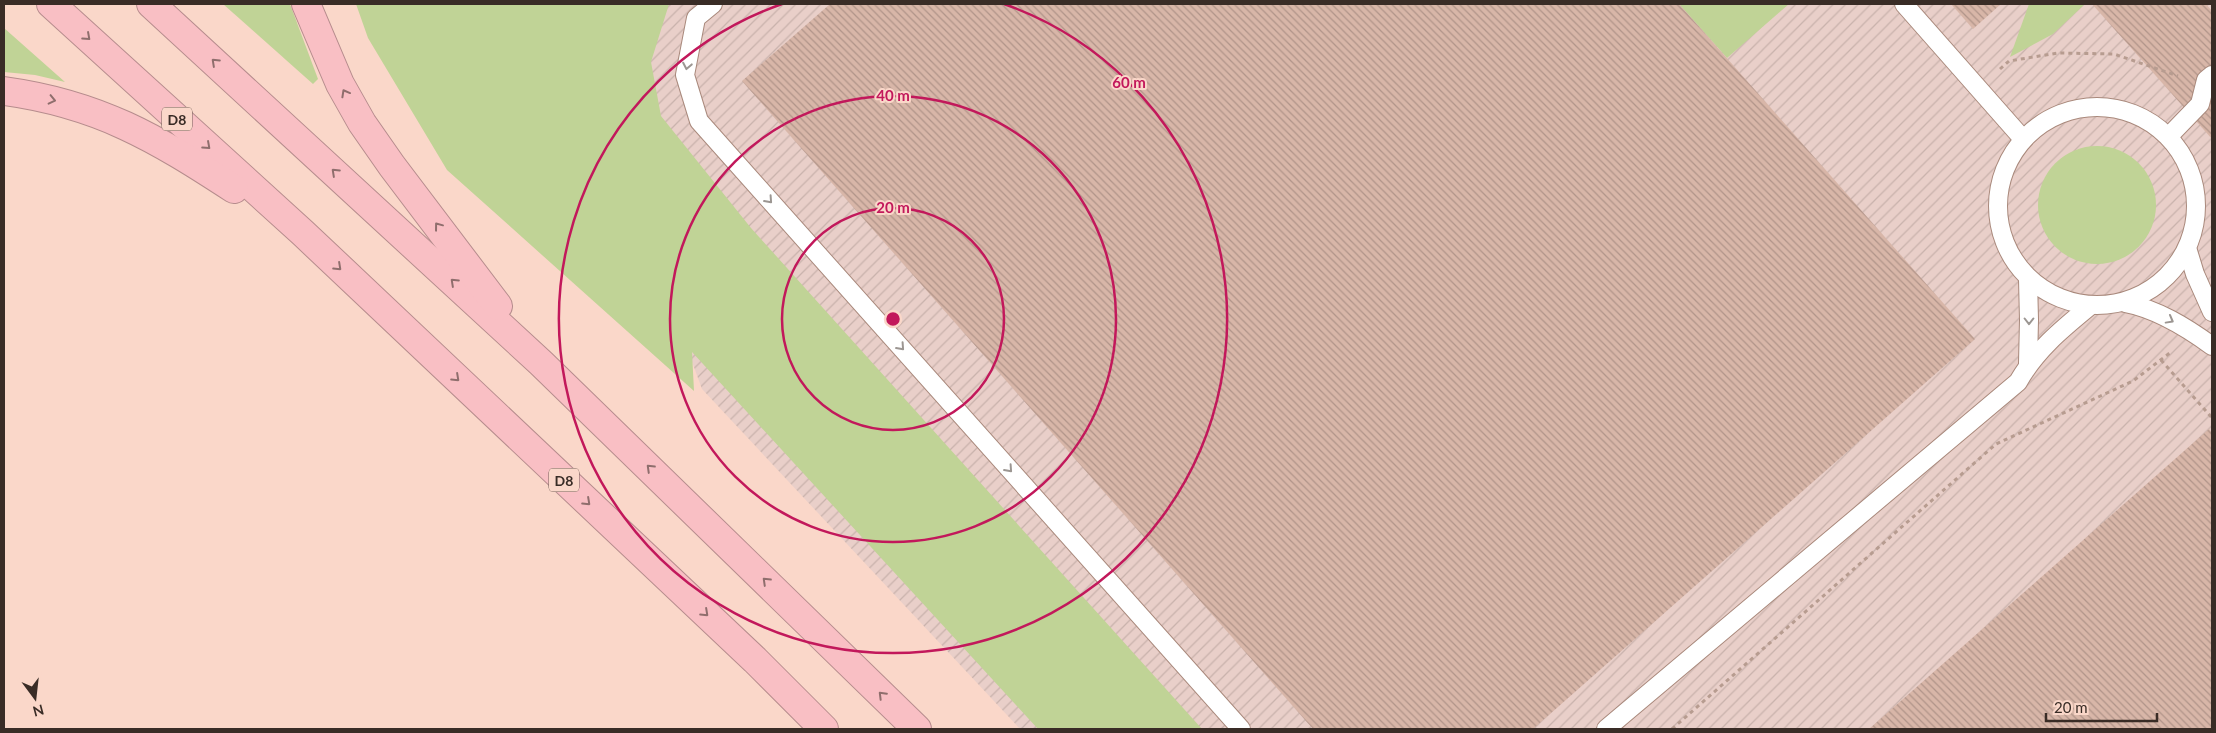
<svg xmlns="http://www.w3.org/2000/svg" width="2216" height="733" font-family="Lato,sans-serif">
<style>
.industrial{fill:url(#industrial-furrows)}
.grass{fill:#c0d396}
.building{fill:url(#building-back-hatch)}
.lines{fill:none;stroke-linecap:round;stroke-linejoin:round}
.service-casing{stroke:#a9897c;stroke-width:20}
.motorway-casing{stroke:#b68c8d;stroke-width:30}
.path{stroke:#b79c90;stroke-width:3;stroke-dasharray:4 4;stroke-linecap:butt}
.service{stroke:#fff;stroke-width:18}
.motorway{stroke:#f9bfc4;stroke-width:28}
.oneway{stroke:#8f6e6d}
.oneway2{stroke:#9c9692}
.ring{fill:none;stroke:#c2185b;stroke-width:2.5}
.labels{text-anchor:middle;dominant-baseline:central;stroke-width:4;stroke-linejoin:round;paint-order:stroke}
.shield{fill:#fad7c9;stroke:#735f57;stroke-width:1}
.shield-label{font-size:14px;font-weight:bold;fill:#392c26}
.centre{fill:#c2185b;stroke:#fad7c9;stroke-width:2.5}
.ring-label{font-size:15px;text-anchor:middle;font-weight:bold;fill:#c2185b;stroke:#fad7c9;stroke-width:4;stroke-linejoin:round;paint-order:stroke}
</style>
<defs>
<pattern id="industrial-furrows" width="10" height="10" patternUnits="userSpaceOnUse" patternTransform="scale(1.25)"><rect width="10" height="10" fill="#e9cfc9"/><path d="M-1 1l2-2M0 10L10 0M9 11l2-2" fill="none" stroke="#c9b2ac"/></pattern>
<pattern id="building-back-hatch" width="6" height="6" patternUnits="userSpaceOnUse" patternTransform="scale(1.25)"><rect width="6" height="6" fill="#d8b6a8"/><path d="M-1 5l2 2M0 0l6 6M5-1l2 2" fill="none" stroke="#b09489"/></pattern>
</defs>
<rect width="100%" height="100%" fill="#fad7c9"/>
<polygon class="industrial" points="561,4 2212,4 2212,729 1020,729 702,389"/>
<g class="grass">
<polygon points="223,4 290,4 318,79 313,84"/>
<polygon points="356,4 669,4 651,62 661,116 751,228 1202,729 1038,729 692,352 694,391 447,170 368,38"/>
<polygon points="1679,4 1789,4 1727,58"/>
<polygon points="2029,4 2085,4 2053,34 2010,57"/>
<polygon points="4,28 65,82 35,75 4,72"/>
<circle cx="2097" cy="205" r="59"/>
</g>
<g class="building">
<polygon points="830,4 1679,4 1975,339 1533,729 1313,729 742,81"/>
<polygon points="1951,4 2001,4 1973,29"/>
<polygon points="2092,4 2206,4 2212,11 2212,139"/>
<polygon points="2209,429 2212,433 2212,729 1869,729"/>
</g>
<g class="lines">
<g class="service-casing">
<g id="service">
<polyline points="713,4 696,18 685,75 699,121 1241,729"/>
<polyline points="1904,4 2023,139"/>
<circle cx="2097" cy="206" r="99"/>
<polyline points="2169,136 2200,104 2206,80 2212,75"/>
<polyline points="2188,251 2195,274 2212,312"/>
<polyline points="2028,279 2029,320 2028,363"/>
<path d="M2125,303C2157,309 2186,327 2212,346"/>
<path d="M1606,729L2018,382C2036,350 2062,329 2090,306"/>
</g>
</g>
<g class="motorway-casing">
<g id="motorway">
<polyline points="51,4 303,233 755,660 824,729"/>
<polyline points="151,4 541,363 917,729"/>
<polyline points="306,4 340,84 362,123 392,166 498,306"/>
<path d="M4,91C99,104 156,138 234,189"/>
</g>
</g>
<g class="path">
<polyline points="2000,69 2009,61 2058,53 2114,54 2178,76"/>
<polyline points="2161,360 2212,418"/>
<polyline points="1672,729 1996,444 2133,381 2171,352"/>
</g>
<use href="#service" class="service"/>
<use href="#motorway" class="motorway"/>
</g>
<defs><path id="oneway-chevron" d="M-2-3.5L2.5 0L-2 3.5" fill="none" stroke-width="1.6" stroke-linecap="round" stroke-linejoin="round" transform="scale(1.25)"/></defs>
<g class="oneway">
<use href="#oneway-chevron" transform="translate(87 37) rotate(42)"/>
<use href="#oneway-chevron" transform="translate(215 62) rotate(-137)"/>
<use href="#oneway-chevron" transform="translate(345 93) rotate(-119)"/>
<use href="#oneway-chevron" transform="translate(52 100) rotate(13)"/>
<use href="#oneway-chevron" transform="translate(207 146) rotate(42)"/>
<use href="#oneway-chevron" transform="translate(335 172) rotate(-137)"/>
<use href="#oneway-chevron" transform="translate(438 226) rotate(-127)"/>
<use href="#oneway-chevron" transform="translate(338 267) rotate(43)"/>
<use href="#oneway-chevron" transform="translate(454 282) rotate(-137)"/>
<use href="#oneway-chevron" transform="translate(456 378) rotate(43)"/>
<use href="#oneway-chevron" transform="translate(650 468) rotate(-136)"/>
<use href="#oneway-chevron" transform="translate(587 502) rotate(43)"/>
<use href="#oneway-chevron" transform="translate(766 581) rotate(-136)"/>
<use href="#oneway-chevron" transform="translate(705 613) rotate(43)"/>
<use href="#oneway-chevron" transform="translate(882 695) rotate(-135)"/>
</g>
<g class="oneway2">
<use href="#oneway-chevron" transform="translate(687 66) rotate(101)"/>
<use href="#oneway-chevron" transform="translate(769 200) rotate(48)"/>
<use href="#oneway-chevron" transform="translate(2170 320) rotate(29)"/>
<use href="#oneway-chevron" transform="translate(2029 321) rotate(90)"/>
<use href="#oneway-chevron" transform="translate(901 347) rotate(48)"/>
<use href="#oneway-chevron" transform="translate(1009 469) rotate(48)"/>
</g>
<g class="ring">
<circle cx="893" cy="319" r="111"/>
<circle cx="893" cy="319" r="223"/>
<path d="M1004 4A334 334 0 1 1 782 4"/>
</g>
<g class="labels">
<g class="shield">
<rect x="162" y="107.5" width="30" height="23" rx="4"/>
<rect x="549" y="468.5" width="30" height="23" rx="4"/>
</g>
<g class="shield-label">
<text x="177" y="119">D8</text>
<text x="564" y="480">D8</text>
</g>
</g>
<circle cx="893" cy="319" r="8" class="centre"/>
<g class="ring-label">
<text x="1129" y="88">60 m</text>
<text x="893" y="101">40 m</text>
<text x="893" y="213">20 m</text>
</g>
<rect width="2216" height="733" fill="none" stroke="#392c26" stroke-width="10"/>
<g transform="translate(35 698) rotate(165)" stroke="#fad7c9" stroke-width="4" paint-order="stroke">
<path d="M0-4L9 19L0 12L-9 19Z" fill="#392c26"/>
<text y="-8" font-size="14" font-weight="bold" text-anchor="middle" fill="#392c26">N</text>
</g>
<path d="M2046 713v8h111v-8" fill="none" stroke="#392c26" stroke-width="2.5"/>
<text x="2054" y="713" font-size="15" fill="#392c26" stroke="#fad7c9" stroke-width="4" paint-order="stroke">20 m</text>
</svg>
